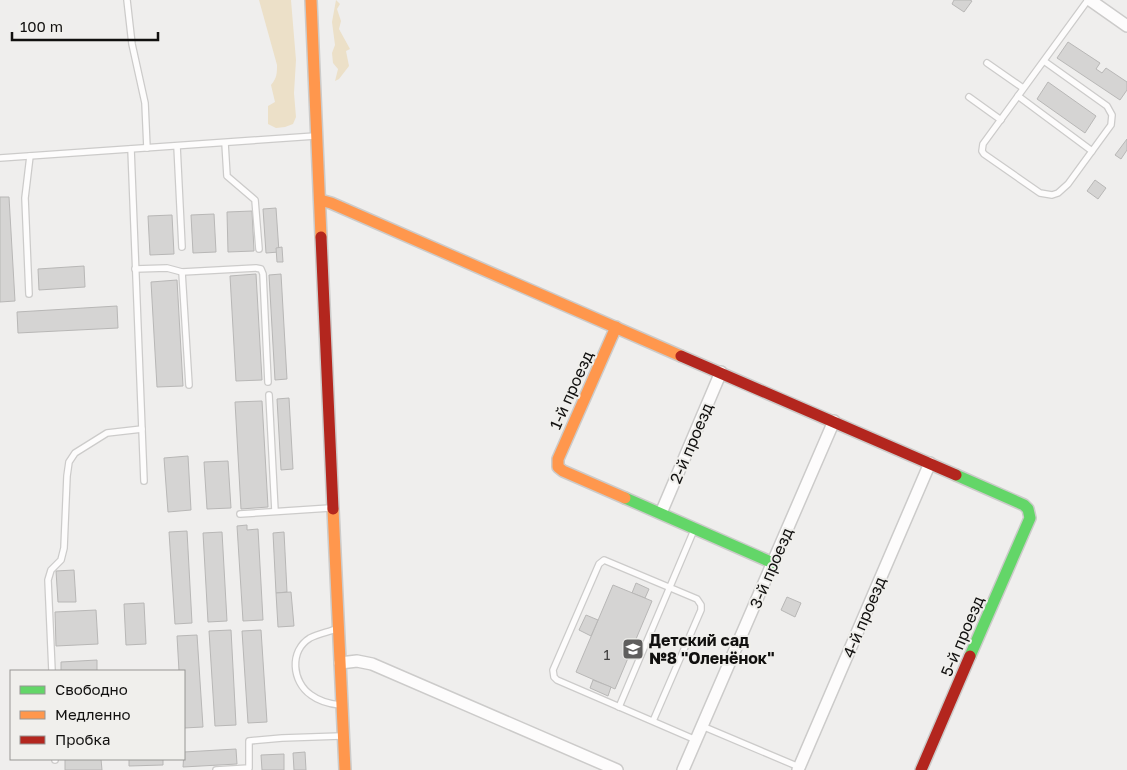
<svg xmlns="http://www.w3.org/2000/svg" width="1127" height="770" font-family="'Golos Text',sans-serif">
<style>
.green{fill:#ece0c8}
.building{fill:#d5d4d3;stroke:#b8b7b6}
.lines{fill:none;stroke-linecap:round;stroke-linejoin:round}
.lane-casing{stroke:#cccbca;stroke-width:8}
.street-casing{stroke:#cccbca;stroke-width:14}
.fast-casing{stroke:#cccbca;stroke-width:14}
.slow-casing{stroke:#cccbca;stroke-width:14}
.jam-casing{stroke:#cccbca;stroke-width:14}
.lane{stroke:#fdfcfc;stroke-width:5.5}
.street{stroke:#fdfcfc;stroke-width:11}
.fast{stroke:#63d668;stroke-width:11}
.slow{stroke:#ff974d;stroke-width:11}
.jam{stroke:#b3261e;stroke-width:11}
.labels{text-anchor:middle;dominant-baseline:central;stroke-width:4;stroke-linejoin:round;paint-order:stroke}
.number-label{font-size:14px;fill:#424140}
.street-label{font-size:16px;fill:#11100f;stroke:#f0efec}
.poi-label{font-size:16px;font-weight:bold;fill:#11100f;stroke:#f0efec;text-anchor:start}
</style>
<rect width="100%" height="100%" fill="#efeeed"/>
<g class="green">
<path d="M259,0H291L296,60L294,93L296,117L293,124L285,127L276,128L268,124V106L275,102L271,85C277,78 277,73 277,65Z"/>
<polygon points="336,0 340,4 337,9 341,21 339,29 350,49 346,51 349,66 339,79 335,81 338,69 333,63 332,53 335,45 332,22"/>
</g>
<g class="building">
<polygon points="954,0 970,0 972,1 964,12 952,4"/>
<polygon points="1068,42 1100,63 1096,69 1102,73 1106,68 1127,82 1127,90 1120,100 1057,58"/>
<polygon points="1048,82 1096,116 1085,133 1037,99"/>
<polygon points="1127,139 1127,150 1121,159 1115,155"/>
<polygon points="1095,180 1106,188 1098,199 1087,191"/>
<polygon points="0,197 9,197 15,301 0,302"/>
<polygon points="276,208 279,252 266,253 263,209"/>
<polygon points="252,211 254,251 228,252 227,212"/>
<polygon points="214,214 216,252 193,253 191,215"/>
<polygon points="172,215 174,254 150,255 148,216"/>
<polygon points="282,247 283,262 277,262 276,248"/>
<polygon points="84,266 85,287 39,290 38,269"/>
<polygon points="256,274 262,380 236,381 230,276"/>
<polygon points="281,274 287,379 275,380 269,275"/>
<polygon points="177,280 183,386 157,387 151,282"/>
<polygon points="117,306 118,328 18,333 17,312"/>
<polygon points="289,398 293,469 281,470 277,399"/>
<polygon points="262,401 268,507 241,509 235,402"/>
<polygon points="188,456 191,510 168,512 164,458"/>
<polygon points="228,461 231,508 207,509 204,462"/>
<polygon points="247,525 247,530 258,529 263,620 243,621 237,526"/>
<polygon points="187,531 192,623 175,624 169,532"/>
<polygon points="222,532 227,621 208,622 203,533"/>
<polygon points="284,532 287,592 276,593 273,533"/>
<polygon points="74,570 76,602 58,602 56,571"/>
<polygon points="636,583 649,589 645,598 632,593"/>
<polygon points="613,585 652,601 615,689 576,672"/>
<polygon points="291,592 294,626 278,627 276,593"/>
<polygon points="787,597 801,603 795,617 781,610"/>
<polygon points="144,603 146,644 126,645 124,604"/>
<polygon points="96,610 98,644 56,646 55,612"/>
<polygon points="586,615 598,620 591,636 579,630"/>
<polygon points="231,630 236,725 215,726 209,631"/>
<polygon points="261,630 267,722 248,723 242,631"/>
<polygon points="197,635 203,727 184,728 184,671 179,671 177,636"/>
<polygon points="97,660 97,671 61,671 61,662"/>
<polygon points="593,680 611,687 608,696 590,688"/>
<polygon points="236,749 237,764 183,767 184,752"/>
<polygon points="305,752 306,770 294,770 293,753"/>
<polygon points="284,754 284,770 262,770 261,755"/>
<polygon points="65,759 101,759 102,770 65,770"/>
<polygon points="129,759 163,759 163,765 129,766"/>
</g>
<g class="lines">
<g class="lane-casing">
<g id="lane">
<polyline points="127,0 132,44 145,103 147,148"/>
<polyline points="1044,61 1107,106 1112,115 1111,125 1068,184 1058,193 1052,195 1040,193 984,154 982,151 983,144 1088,0"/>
<polyline points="987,63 1023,88"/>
<polyline points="1018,96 1092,151"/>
<polyline points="969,97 1001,120"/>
<polyline points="225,143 227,176 255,200 259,249"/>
<polyline points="177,146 182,247"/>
<polyline points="131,149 144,481"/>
<polyline points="0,158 315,136"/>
<polyline points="135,269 167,268 182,272 256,268 261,269 263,274 268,382"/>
<polyline points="182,272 189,385"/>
<polyline points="29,294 25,198 30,156"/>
<polyline points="269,395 275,511"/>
<polyline points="240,514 330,508"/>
<path d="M336,629C328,632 318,634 310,638C289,651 292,682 311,695C319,701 330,704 340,705"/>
<polyline points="52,671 48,580 51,570 61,560 64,548 67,476 69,462 75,453 107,433 142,429"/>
<polyline points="619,707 694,530"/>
<polyline points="653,721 701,610 701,605 697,599 604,560 599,564 553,670 554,677 557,680 696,740"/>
<polyline points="702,726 799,767"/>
<polyline points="55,759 55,760"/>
<polyline points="216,770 249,768 249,741 282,738 341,736"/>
</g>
</g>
<g class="street-casing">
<g id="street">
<polyline points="1090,0 1127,26"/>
<polyline points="661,513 721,372"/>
<polyline points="340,663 357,661 372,664 617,770"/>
<polyline points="683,770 834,421"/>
<polyline points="798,770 930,463"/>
</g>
</g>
<g class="fast-casing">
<g id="fast">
<polyline points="956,475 1024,505 1028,509 1030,518 970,656"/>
<polyline points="625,498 773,563"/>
</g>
</g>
<g class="slow-casing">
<g id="slow">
<polyline points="311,0 321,237"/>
<polyline points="320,200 331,203 681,356"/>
<polyline points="616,327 558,459 558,467 563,471 625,498"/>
<polyline points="333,509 345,770"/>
</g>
</g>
<g class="jam-casing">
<g id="jam">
<polyline points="321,237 333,509"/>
<polyline points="681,356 956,475"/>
<polyline points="921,770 970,656"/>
</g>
</g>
<use href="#lane" class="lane"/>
<use href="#street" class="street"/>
<use href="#fast" class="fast"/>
<use href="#slow" class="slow"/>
<use href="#jam" class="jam"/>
</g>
<defs>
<g id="school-square" transform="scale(1.125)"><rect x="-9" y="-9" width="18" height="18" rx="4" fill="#5f5e5d" stroke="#f0efec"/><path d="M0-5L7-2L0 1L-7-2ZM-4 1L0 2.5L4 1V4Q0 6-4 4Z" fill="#fff"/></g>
</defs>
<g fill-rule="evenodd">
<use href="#school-square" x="633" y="649"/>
</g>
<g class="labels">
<g class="number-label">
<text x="607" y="654">1</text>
</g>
<g class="street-label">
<text transform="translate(571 390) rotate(-66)">1-й проезд</text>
<text transform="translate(691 443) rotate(-67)">2-й проезд</text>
<text transform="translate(771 568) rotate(-67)">3-й проезд</text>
<text transform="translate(864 617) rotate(-67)">4-й проезд</text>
<text transform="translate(962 636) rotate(-67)">5-й проезд</text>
</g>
<g class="poi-label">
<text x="649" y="640">Детский сад<tspan x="649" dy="18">№8 "Оленёнок"</tspan></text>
</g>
</g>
<rect x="10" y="670" width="175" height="90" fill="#f0efec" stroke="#979694"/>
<rect x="20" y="686" width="25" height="8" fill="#63d668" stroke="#979694"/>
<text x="55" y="695" font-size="15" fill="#11100f">Свободно</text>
<rect x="20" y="711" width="25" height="8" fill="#ff974d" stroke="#979694"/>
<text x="55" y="720" font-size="15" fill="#11100f">Медленно</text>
<rect x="20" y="736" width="25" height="8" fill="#b3261e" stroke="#979694"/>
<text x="55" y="745" font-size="15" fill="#11100f">Пробка</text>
<path d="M12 32v8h146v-8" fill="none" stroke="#11100f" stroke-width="2.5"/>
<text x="20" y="32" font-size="15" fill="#11100f" stroke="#f0efec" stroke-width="4" paint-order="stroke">100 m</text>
</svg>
